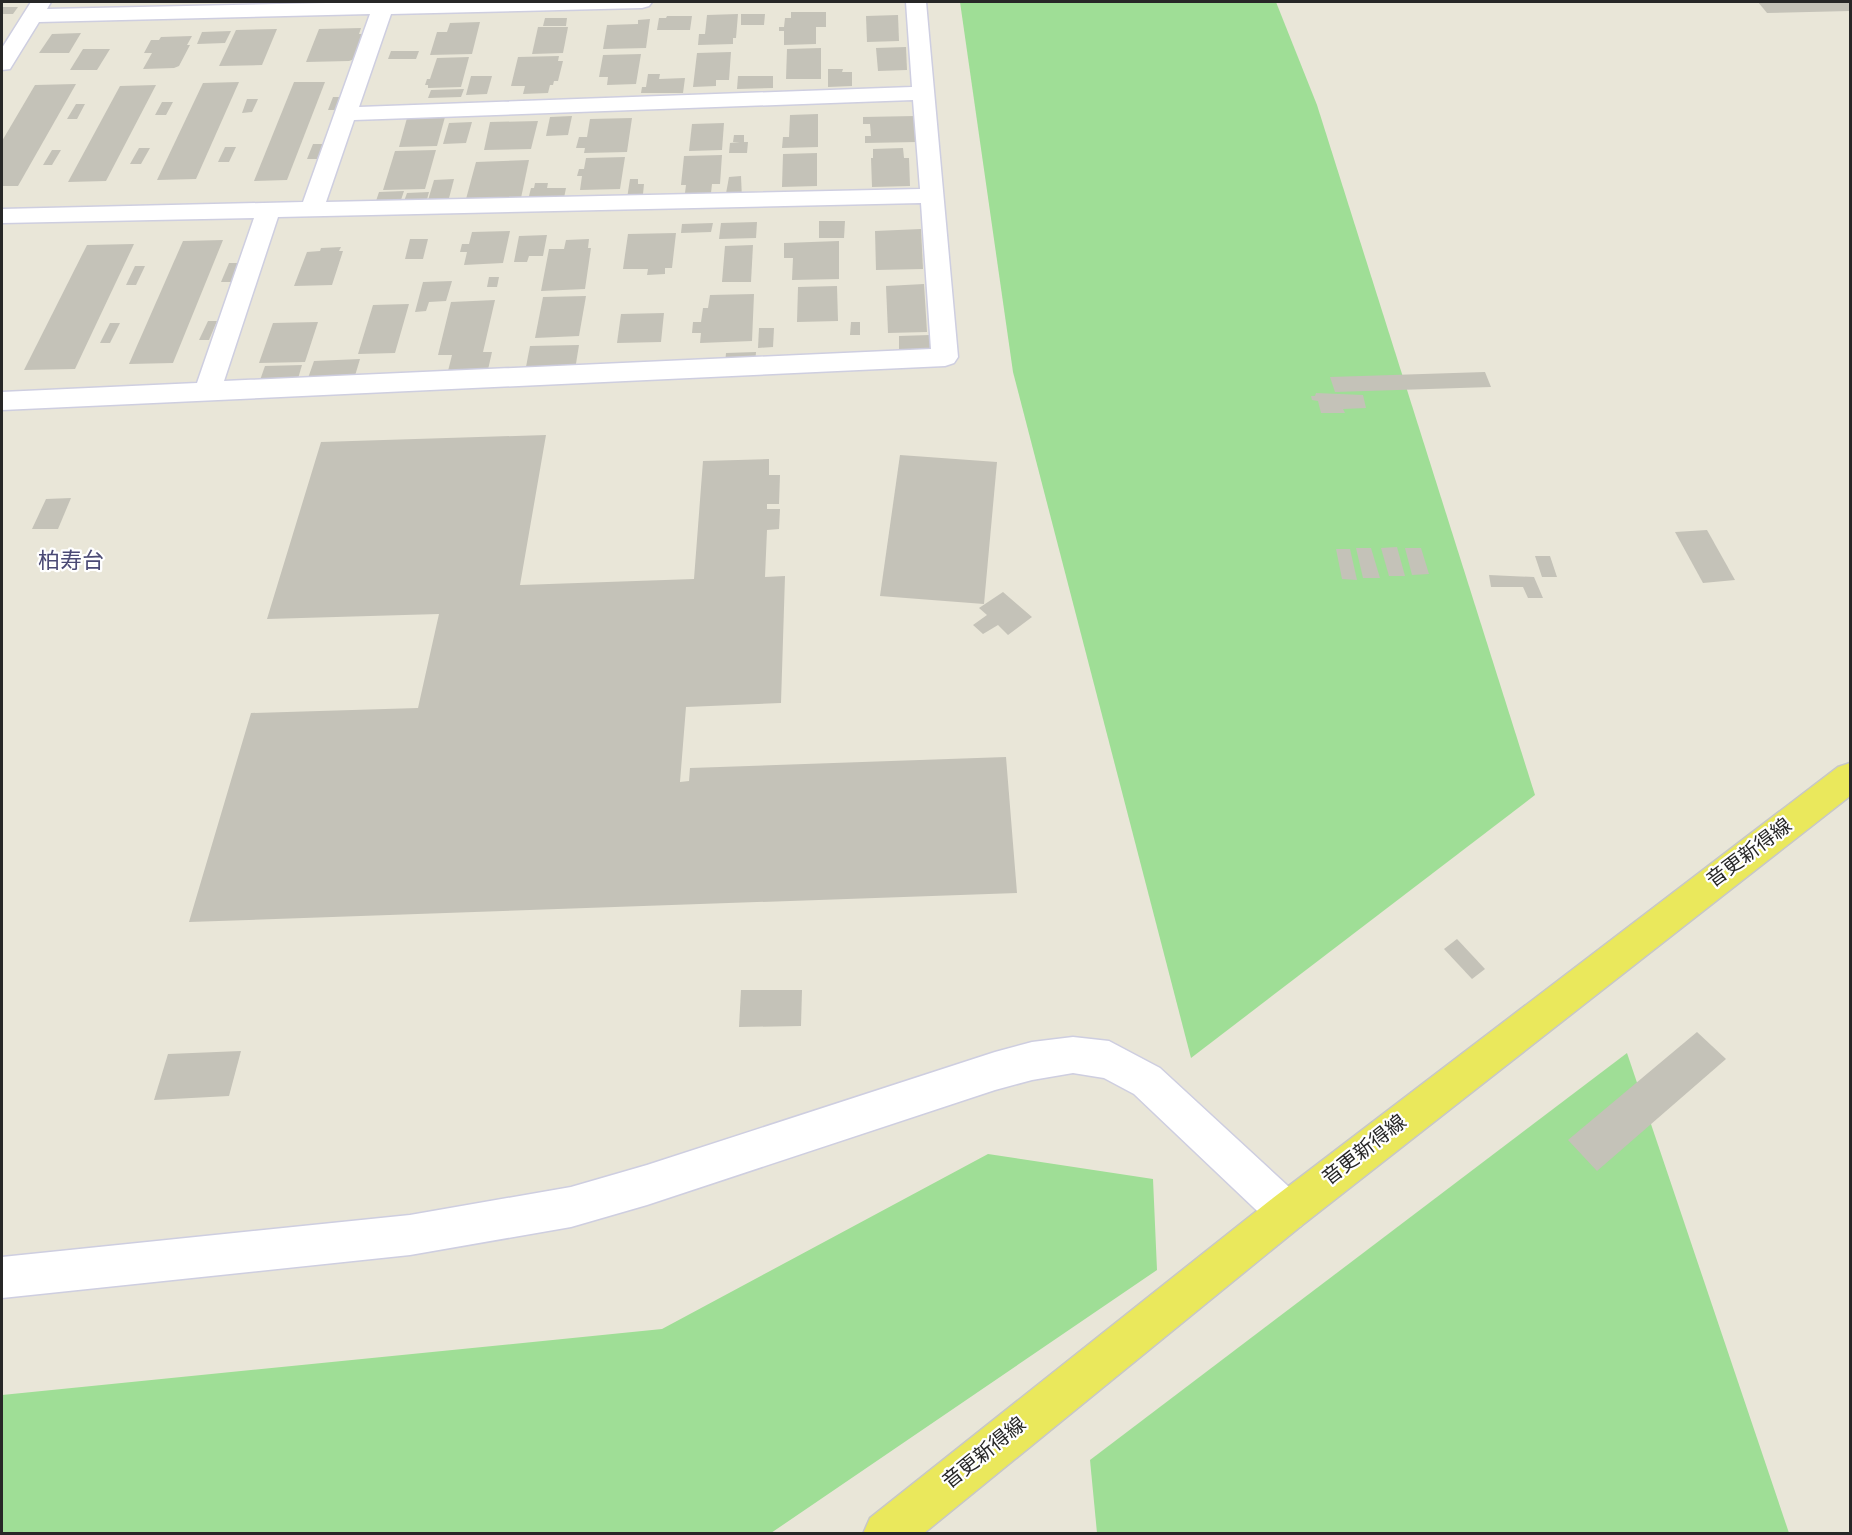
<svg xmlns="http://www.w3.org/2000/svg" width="1852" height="1535" font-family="Overpass,'Noto Sans JP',sans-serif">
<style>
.green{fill:#9fde96}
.building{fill:#c4c2b8}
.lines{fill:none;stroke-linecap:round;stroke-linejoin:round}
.minor-casing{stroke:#cecee0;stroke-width:3}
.primary-casing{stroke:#c7c7c7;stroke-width:3}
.minor{fill:#fff;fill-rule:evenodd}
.primary{fill:#eae85c;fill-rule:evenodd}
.labels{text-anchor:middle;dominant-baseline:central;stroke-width:4.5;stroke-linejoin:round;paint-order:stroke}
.street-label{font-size:20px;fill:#272727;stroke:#fff}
.quarter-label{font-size:22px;fill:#4b4a75;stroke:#fff}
</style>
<rect width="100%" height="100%" fill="#e9e6d8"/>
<g class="green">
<polygon points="960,2 1276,2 1317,105 1535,795 1191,1058 1013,372"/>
<polygon points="1627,1053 1789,1533 1097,1533 1090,1460"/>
<polygon points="988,1154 1153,1179 1157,1270 771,1533 2,1533 2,1395 662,1329"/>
</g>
<g class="building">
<polygon points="1758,2 1850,2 1850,11 1767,13"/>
<polygon points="2,7 18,7 13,14 2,14"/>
<polygon points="791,12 826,12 826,27 816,27 816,44 784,45 784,31 779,31 779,27 784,27 785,18 791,18"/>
<polygon points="738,14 736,38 733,38 733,44 698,45 699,34 705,34 707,15"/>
<polygon points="741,14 765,14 764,25 741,25"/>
<polygon points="898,15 899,41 867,42 866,16"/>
<polygon points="667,16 692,16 690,30 657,30 659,18 666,18"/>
<polygon points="545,18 567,18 566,26 543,26"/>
<polygon points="650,19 646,48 603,49 607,25 638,24 638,20"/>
<polygon points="480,22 472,54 430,55 437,32 447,32 450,23"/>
<polygon points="538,27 568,27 563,53 532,54"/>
<polygon points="361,28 359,34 364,34 355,59 349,61 306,62 319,29"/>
<polygon points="277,29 262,65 219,66 236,30"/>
<polygon points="231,31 225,43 197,44 202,32"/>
<polygon points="81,33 69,53 39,53 52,34"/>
<polygon points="192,36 187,45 190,45 179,66 174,68 143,69 152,53 144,53 151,40 159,40 161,37"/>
<polygon points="906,47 907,70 878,71 876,48"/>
<polygon points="821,48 821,79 786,79 787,49"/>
<polygon points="83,49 110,49 97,70 70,70"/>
<polygon points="391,51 419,51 416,59 388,59"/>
<polygon points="731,52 729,80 716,80 716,86 693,87 697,53"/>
<polygon points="641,54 636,84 607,85 608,77 599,77 603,55"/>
<polygon points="559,56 558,61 563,61 558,81 554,81 553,85 550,85 548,93 523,94 525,86 511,86 518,57"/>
<polygon points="469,57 461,87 428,88 428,85 425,85 427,79 430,79 437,58"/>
<polygon points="828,69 843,69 842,72 852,72 852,86 828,87"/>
<polygon points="648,74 660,74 659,79 685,78 683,93 641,93 642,87 646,87"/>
<polygon points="471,76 492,76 487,94 466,95"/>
<polygon points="738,76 773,76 773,88 737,89"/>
<polygon points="239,82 196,179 157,180 203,83"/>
<polygon points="294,82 325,82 287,180 254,181"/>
<polygon points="76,84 18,186 2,186 2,141 35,85"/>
<polygon points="156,85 106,181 68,182 120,86"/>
<polygon points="464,89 461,97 428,98 431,90"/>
<polygon points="333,97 343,97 338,110 328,110"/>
<polygon points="247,99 258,99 252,112 242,113"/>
<polygon points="162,102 173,102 166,115 155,115"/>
<polygon points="76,104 85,104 77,119 67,119"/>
<polygon points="818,114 818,147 782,148 783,137 789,137 790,115"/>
<polygon points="572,116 568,135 546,136 550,117"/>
<polygon points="915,116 917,142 865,143 865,136 871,136 870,124 863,124 863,117"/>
<polygon points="445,117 437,146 399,147 407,118"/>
<polygon points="632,118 627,152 584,153 585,148 576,148 579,137 587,137 590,119"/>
<polygon points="538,121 531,149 484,150 490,122"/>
<polygon points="472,122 466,143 443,144 449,123"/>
<polygon points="724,123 722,150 689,151 692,124"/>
<polygon points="734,135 744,135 744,142 748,142 747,153 729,153 730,143 740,142 733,142"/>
<polygon points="313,144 324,144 317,159 307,159"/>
<polygon points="225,147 236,147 229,162 218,162"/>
<polygon points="139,148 150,148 141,164 130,164"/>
<polygon points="903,148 904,158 909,158 910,186 872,187 871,158 873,158 873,149"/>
<polygon points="52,150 61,150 52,165 43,165"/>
<polygon points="436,150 425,189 383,190 395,151"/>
<polygon points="817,153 817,186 782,187 783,154"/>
<polygon points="722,155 720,184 712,184 711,193 685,193 686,185 681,185 684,156"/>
<polygon points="625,157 620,189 580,190 582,176 577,176 579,169 584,169 586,158"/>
<polygon points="529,160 521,198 466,199 476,162"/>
<polygon points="741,176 742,199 725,199 729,177"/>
<polygon points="454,179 447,206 426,207 434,180"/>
<polygon points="630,179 638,179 638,184 644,184 642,204 626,205"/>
<polygon points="535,183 548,183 547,188 566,188 563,203 527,204 531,188 534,188"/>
<polygon points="404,191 399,206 374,207 379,192"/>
<polygon points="429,192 425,207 402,207 407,193"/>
<polygon points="819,221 845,221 844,238 819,238"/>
<polygon points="757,222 756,238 719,239 721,223"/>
<polygon points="713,223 711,232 681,233 682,224"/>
<polygon points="921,229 923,269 876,270 875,231"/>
<polygon points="510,231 503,263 464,265 467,252 460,252 462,244 469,244 472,232"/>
<polygon points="676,233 672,268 665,268 665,274 647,275 648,269 623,269 628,234"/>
<polygon points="547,235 543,256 529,256 527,262 514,262 519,236"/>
<polygon points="410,239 428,239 423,259 405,259"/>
<polygon points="589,239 588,248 591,248 585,289 541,291 549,249 564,249 566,240"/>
<polygon points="223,240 173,363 129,364 183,241"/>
<polygon points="839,241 839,279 792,280 793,258 784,258 784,243"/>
<polygon points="134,244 75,369 24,370 87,245"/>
<polygon points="753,245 751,282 722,282 725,246"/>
<polygon points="341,247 339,251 343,251 332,285 294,286 307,252 320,251 321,248"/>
<polygon points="229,263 239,263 231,282 221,282"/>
<polygon points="135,266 145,266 136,285 126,285"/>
<polygon points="489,277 499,277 497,287 487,287"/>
<polygon points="452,281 446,301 429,302 426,311 415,312 423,282"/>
<polygon points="924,284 927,332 888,333 886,286"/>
<polygon points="837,286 838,321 797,322 798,287"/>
<polygon points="754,294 752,341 700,343 701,333 692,333 693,322 701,322 703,308 708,308 710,295"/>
<polygon points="586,296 579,336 535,338 543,297"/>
<polygon points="495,300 483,352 492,352 487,374 447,375 452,355 438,355 451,302"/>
<polygon points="409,304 395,353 358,354 373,305"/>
<polygon points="664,313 661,342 617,343 621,314"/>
<polygon points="208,321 217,321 209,340 199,340"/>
<polygon points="318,322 305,362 259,363 273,323"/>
<polygon points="851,322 860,322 860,335 850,335"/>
<polygon points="110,323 120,323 110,343 100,343"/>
<polygon points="759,328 774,328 773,347 758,348"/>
<polygon points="930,335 930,348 899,353 899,336"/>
<polygon points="579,345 574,376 525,372 530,346"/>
<polygon points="756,352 755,364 725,364 726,353"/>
<polygon points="360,359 354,379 307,381 314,361"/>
<polygon points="302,365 297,382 259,383 265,366"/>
<polygon points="1485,372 1491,387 1335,392 1330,377"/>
<polygon points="1316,393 1363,395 1366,408 1343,409 1345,413 1321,413 1318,401 1312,400 1311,396 1315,396"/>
<polygon points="546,435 520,585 694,579 703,461 769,459 769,475 780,475 779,504 767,504 767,509 780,509 779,529 767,530 765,577 785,576 781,703 686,707 680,782 689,781 690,768 1006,757 1017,893 189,922 251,713 418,708 439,614 267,619 321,442"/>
<polygon points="900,455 997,462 984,604 880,596"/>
<polygon points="71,498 58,529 32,529 46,499"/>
<polygon points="1707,530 1735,580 1703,583 1675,532"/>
<polygon points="1397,547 1405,576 1389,576 1381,548"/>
<polygon points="1356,548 1371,548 1380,578 1363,578"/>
<polygon points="1405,548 1421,548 1429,574 1412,575"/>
<polygon points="1336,549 1350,549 1357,580 1342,579"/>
<polygon points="1535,556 1550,556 1557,577 1542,577"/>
<polygon points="1489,575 1534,577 1543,598 1528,598 1523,587 1491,587"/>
<polygon points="1003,592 1032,617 1008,635 998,625 983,634 973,625 987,615 979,608"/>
<polygon points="1457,939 1485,969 1472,979 1444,949"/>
<polygon points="741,990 802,990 801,1026 739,1027"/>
<polygon points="1697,1032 1726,1059 1597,1171 1568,1140"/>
<polygon points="241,1051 229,1096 154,1100 168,1054"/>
</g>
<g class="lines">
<g class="minor-casing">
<g id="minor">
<path d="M31,2H51L47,9L375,2H652L649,6L642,8L391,14L359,107L912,87L906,2H926L958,357L954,363L945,366L2,410V392L197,383L254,218L2,223V209L303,202L370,14L39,22L10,69L2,70V48ZM913,100L920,189L326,202L354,120ZM921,203L931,349L224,381L278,217Z"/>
<polygon points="1073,1037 1109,1041 1160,1068 1301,1198 1307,1212 1301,1226 1287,1232 1273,1226 1134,1094 1104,1078 1073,1073 1032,1080 995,1090 647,1205 571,1227 410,1255 2,1298 2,1257 410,1215 571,1187 647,1165 995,1052 1032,1042"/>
</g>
</g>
<g class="primary-casing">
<polygon id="primary" points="1850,763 1850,796 1301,1226 923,1534 863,1534 870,1518 1273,1198 1838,767"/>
</g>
<use href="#minor" class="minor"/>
<use href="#primary" class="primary"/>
</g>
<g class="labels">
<g class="street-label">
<text transform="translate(1750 854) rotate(-37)">音更新得線</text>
<text transform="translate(1365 1151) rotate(-38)">音更新得線</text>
<text transform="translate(985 1454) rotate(-39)">音更新得線</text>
</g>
<g class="quarter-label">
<text x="71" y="562">柏寿台</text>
</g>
</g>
<rect width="1852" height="1535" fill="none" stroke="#272727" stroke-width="6"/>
</svg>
